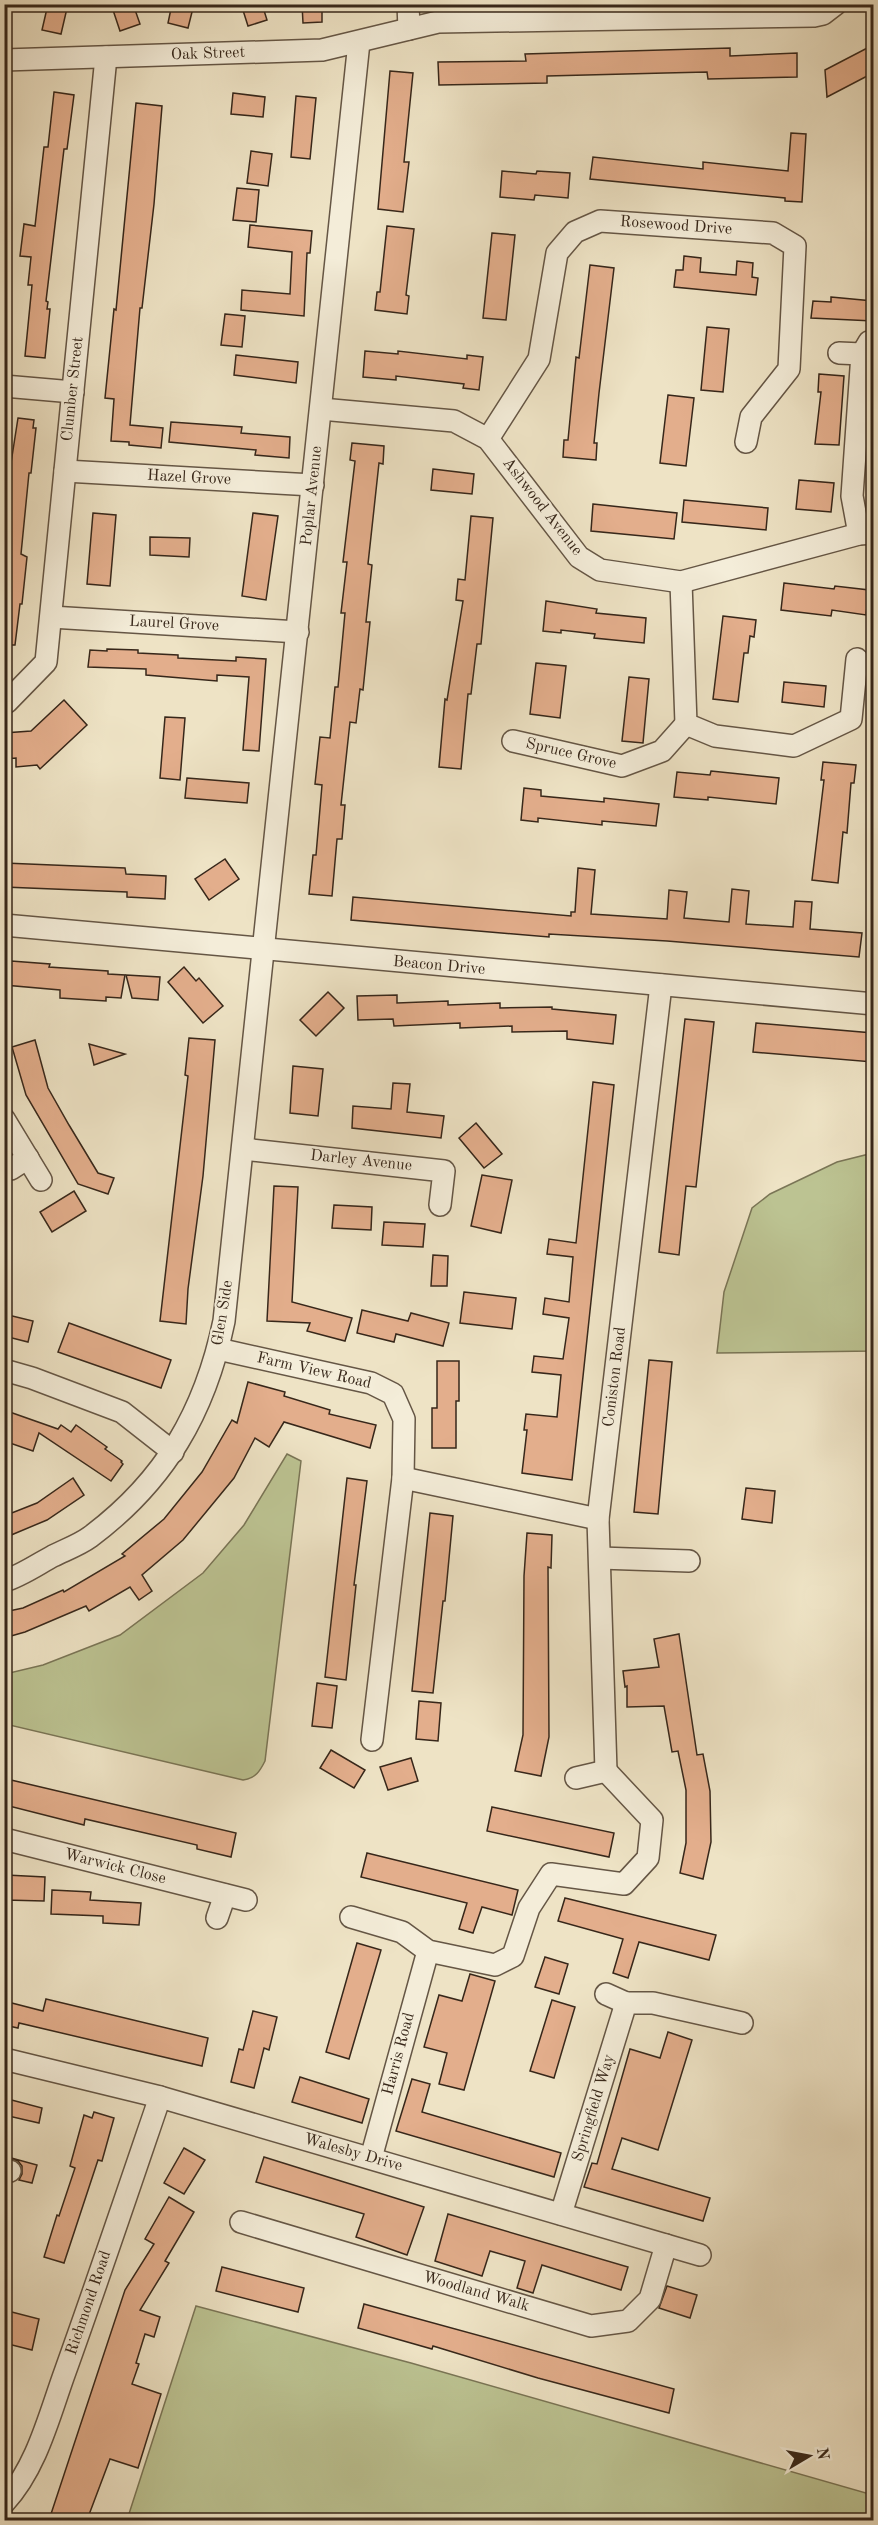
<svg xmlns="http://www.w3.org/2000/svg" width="878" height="2525" font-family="'Old Standard TT',serif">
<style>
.green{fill:#bcc392;stroke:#7a7556;stroke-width:1.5}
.building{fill:#e3ae8c;stroke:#37271a;stroke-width:1.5}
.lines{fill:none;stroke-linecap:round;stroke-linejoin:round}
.minor-casing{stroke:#655645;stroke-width:24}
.minor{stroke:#f4edd9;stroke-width:21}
.labels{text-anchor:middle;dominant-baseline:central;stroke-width:4.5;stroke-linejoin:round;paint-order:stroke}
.street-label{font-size:16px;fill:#37271a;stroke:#f4edd9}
</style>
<rect width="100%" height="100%" fill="#eee3c5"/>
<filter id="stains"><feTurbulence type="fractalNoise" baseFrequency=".00333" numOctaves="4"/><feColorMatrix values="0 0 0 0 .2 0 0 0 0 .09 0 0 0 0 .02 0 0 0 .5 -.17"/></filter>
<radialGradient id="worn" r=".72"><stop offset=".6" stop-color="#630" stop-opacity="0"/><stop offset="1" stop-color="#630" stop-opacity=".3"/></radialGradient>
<g class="green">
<polygon points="873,1153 873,1351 717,1353 724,1292 752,1208 770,1194 837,1162"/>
<path d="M287,1454L301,1461L265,1761C260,1771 256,1778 243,1780L5,1724V1674L43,1665L120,1635L203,1573L244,1525Z"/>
<polygon points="196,2306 411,2363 873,2495 873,2520 127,2520"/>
</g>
<g class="building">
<polygon points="48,4 68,4 61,34 42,30"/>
<polygon points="111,4 133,4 140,24 120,31"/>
<polygon points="172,4 194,4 188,28 168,23"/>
<polygon points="241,4 262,4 267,20 248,26"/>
<polygon points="302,4 322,4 322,22 303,23"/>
<polygon points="873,45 873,73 827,97 825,70"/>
<polygon points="730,48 730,56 797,53 797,77 708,79 707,72 665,73 547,76 547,83 439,85 438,62 526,61 525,54"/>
<polygon points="390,71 413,73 404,162 409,162 403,212 378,209"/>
<polygon points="54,92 74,95 67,149 64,149 46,301 48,302 47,309 50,309 45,358 25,356 32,285 28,285 31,257 20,256 24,224 35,226 44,147 48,147"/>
<polygon points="233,93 265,97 263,117 231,114"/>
<polygon points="296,96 316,98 310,159 291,157"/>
<polygon points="136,103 162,106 154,204 142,308 140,308 130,425 163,428 161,448 129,445 129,442 111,441 114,399 105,398 114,309 116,310"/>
<polygon points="791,133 806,134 802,202 785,201 785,198 590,179 593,157 703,169 703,162 788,171"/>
<polygon points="251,151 272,154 268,186 247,183"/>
<polygon points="502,171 536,174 537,171 570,173 568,198 535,195 534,200 500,197"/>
<polygon points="237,188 259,190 256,222 233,220"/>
<polygon points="250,225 312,231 310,253 307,253 304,316 241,310 242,290 290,294 292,252 248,247"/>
<polygon points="387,226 414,229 406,295 409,296 407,314 375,310 377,292 380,292"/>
<polygon points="492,233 515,235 506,320 483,318"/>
<polygon points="684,256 701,258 700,272 736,275 737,261 753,263 752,277 758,278 756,295 674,287 676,270 683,270"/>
<polygon points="590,265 614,268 599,393 594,443 597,443 596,460 563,457 564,440 568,440 576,357 579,358"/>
<polygon points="831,297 873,301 873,321 811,318 813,301 831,302"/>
<polygon points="225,314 245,316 242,347 221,345"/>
<polygon points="707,327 729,329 723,392 701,390"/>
<polygon points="365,351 398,354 398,351 467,359 467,355 483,357 479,390 463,388 464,384 396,376 396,380 363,377"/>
<polygon points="236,355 298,362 296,383 234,375"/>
<polygon points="819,374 844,376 839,445 815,444 821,392 818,392"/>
<polygon points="668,395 694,398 686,466 660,463"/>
<polygon points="18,418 34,420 33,428 36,428 31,473 29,473 21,554 27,557 22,604 20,604 15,645 4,645 7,542 4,542 4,508"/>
<polygon points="171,422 242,427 241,433 290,437 289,458 255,455 256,450 169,442"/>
<polygon points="352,443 384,446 383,464 379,463 368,564 372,565 366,622 370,622 363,690 360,689 356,723 350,722 341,805 345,805 342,839 337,839 332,896 309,894 313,855 316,855 322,785 315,784 320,737 330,738 335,687 338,687 345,613 341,613 347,562 343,562 355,461 350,460"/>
<polygon points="433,469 474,474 472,494 431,490"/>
<polygon points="799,480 834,483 831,512 796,509"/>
<polygon points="684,500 768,508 766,530 682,522"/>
<polygon points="593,504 677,513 674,539 591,531"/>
<polygon points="93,513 116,515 110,586 87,584"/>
<polygon points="253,513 278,516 266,600 242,596"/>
<polygon points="471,516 493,518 481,644 477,644 471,694 468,694 461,769 439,767 445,699 447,700 463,601 456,600 458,579 465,580"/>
<polygon points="150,537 190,538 189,557 150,555"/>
<polygon points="784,583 834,589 835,586 869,590 866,615 832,610 831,616 781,610"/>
<polygon points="546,601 597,609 596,613 646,618 644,643 594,638 595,634 561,630 561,633 543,631"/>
<polygon points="723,616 756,620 754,637 750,636 748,653 744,653 738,702 713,699"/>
<polygon points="107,649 138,650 138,653 178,655 178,658 236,661 236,657 266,659 259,751 243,750 249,677 217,675 217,681 146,675 146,669 88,667 90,650 107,651"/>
<polygon points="536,663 566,666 560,718 530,714"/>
<polygon points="629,677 649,679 643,743 622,741"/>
<polygon points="784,682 826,686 824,707 782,702"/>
<polygon points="64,700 87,725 40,769 37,765 16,767 16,758 4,759 4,733 31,731"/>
<polygon points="165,717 185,718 180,780 160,778"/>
<polygon points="823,762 856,765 854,783 851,783 847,833 843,832 838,883 812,880 824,780 821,780"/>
<polygon points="711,771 779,778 776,804 708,797 708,800 674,797 677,772 710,775"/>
<polygon points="187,778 249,783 247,803 185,798"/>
<polygon points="524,788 541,790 541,796 604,802 604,798 659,804 656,826 602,821 602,825 538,818 538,822 521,820"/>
<polygon points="225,859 239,879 209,900 195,879"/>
<polygon points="4,863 125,868 126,874 166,876 165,899 127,897 127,892 4,887"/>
<polygon points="578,868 595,870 591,914 667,919 669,890 687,892 684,918 729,922 732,889 749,891 746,924 793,927 795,901 812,902 810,929 862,933 859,957 667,941 549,934 549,937 351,920 353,897 571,916 571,912 575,912"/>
<polygon points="11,961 50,964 49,967 108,971 108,974 125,975 121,998 106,997 106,1001 60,998 60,990 4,985 4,963"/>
<polygon points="184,967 196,981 199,978 223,1006 203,1023 168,982"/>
<polygon points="126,975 160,977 158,1000 132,998"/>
<polygon points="328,992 344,1008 316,1036 300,1020"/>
<polygon points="397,995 397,1003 448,1001 448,1005 500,1003 500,1008 552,1007 552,1009 616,1015 613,1044 567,1039 567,1031 512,1032 512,1026 460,1028 460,1023 394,1026 393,1019 358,1020 357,996"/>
<polygon points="685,1019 714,1022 696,1187 686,1186 679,1255 659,1252"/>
<polygon points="756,1023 873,1033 873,1062 753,1052"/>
<polygon points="189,1038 215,1040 203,1176 188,1289 186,1324 160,1321 188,1076 185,1075"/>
<polygon points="35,1040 48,1088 69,1125 98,1173 114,1178 108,1194 78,1184 26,1095 12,1047"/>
<polygon points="89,1044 125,1054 94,1065"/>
<polygon points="293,1066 323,1069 318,1116 290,1113"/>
<polygon points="593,1082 614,1085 572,1480 522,1473 527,1430 524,1430 526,1414 557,1417 561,1375 532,1372 534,1356 563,1359 569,1318 543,1314 545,1298 569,1302 573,1257 547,1254 549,1239 576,1243"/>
<polygon points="393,1083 410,1084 407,1112 444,1116 441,1138 352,1128 353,1106 391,1109"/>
<polygon points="476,1123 502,1154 484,1168 459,1138"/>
<polygon points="482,1175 512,1180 501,1233 471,1226"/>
<polygon points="274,1186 298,1187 292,1302 352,1318 345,1341 307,1331 310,1323 267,1321"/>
<polygon points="74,1191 86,1211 52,1232 40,1212"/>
<polygon points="334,1205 372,1207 371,1230 332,1228"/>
<polygon points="384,1222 425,1224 423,1247 382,1245"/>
<polygon points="433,1255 448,1256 447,1286 431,1286"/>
<polygon points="464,1292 516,1298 512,1329 460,1323"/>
<polygon points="362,1310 408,1321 411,1313 449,1323 443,1346 396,1334 394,1342 357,1333"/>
<polygon points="4,1314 33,1321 28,1342 4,1336"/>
<polygon points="69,1323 171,1360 161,1388 58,1352"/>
<polygon points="649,1360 672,1362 658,1514 634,1512"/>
<polygon points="437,1361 459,1361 459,1401 456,1401 456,1448 432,1448 432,1408 437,1408"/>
<polygon points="248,1382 285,1392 284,1396 330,1410 329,1414 376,1425 370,1448 284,1422 269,1447 255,1438 234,1478 183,1540 142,1575 152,1591 139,1600 130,1587 89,1611 86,1606 25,1632 4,1638 4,1612 23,1608 63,1590 64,1592 125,1556 122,1554 164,1519 202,1472 232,1420 237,1423"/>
<polygon points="4,1410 58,1429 61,1425 71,1432 76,1425 107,1447 105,1449 122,1461 121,1462 123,1464 111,1481 39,1433 33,1451 4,1441"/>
<polygon points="73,1478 84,1495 47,1520 4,1538 4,1516 37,1503"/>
<polygon points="347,1478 367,1481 354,1585 356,1585 346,1680 325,1677"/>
<polygon points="746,1488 775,1491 772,1523 742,1519"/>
<polygon points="430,1513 453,1516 445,1601 443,1601 433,1693 412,1691"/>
<polygon points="527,1533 552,1535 551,1568 548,1567 549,1737 541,1776 515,1771 523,1735 524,1576"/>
<polygon points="679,1634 697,1755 703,1754 710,1791 711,1842 703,1879 680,1873 686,1843 686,1790 678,1751 672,1752 664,1706 627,1707 627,1686 625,1687 623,1671 659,1667 654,1639"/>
<polygon points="317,1683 337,1686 332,1728 312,1726"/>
<polygon points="419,1701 441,1703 438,1741 416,1739"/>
<polygon points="331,1750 365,1770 354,1788 320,1768"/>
<polygon points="411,1758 418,1781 388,1790 380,1767"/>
<polygon points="11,1780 236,1833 231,1857 197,1849 197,1845 85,1819 84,1825 5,1805"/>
<polygon points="492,1807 614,1833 609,1857 487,1831"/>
<polygon points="367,1853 518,1890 512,1915 482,1907 473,1933 459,1929 467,1903 361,1877"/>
<polygon points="6,1875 45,1877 44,1901 5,1900"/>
<polygon points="52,1890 91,1892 90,1900 141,1903 139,1925 103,1923 103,1916 51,1914"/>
<polygon points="565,1898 716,1935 709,1960 639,1942 628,1978 613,1973 623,1939 558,1921"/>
<polygon points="357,1943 381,1950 349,2059 326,2052"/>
<polygon points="545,1957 568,1964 559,1994 535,1987"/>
<polygon points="470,1974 495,1981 464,2090 439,2084 447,2053 424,2047 439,1995 462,2001"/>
<polygon points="46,1999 208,2038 202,2066 19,2023 18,2028 4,2025 4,2001 43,2011"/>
<polygon points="552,2000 575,2007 554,2078 530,2071"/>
<polygon points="253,2011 277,2017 269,2050 264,2048 254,2088 231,2082 239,2049 243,2050"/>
<polygon points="668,2032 692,2040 658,2150 622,2138 612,2169 710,2198 703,2221 584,2187 592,2163 597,2164 630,2049 660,2058"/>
<polygon points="300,2077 369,2099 362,2123 292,2102"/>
<polygon points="412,2079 430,2084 422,2112 561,2153 554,2177 396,2131"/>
<polygon points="4,2098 42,2108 39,2123 4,2115"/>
<polygon points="94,2112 114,2118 102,2161 98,2160 64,2263 44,2257 57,2215 59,2216 75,2168 70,2166 84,2115 92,2118"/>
<polygon points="184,2148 205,2160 184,2194 164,2183"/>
<polygon points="4,2156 37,2165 32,2183 19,2180 22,2174 22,2166 18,2161 4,2157"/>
<polygon points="264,2157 424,2207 407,2255 356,2237 364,2214 256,2182"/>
<polygon points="169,2197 194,2212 165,2261 169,2263 140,2310 160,2317 154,2337 145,2334 136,2363 139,2364 132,2384 161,2394 138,2468 110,2459 87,2520 49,2520 125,2290 154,2244 145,2239"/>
<polygon points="448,2214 628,2267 621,2290 542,2265 533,2293 517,2288 525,2261 490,2251 482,2276 435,2261"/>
<polygon points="222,2267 304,2288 298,2312 216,2291"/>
<polygon points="667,2286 697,2295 690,2318 659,2308"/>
<polygon points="364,2304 674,2389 669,2413 538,2378 433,2346 432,2349 358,2328"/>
<polygon points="4,2310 39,2319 32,2350 4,2343"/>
</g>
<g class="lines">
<g class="minor-casing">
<g id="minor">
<polyline points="408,4 409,29"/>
<polyline points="4,60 322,50 438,22 814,16 823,14 836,4"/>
<polyline points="839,353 862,354"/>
<polyline points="4,386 73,392"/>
<polyline points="321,409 454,421 488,439 579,557 600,570 681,582 859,534 874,533"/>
<polyline points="488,439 539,359 557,253 575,232 600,221 773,233 795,246 789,369 751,417 746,442"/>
<polyline points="65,471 313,485"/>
<polyline points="859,534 852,496 862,354 869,342 874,342"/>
<polyline points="681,582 686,724 715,736 794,746 851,719 857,659"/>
<polyline points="51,617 298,632"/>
<polyline points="4,702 7,702 46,662 106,57"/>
<polyline points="513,741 622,766 662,751 686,724"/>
<polyline points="4,925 874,1004"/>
<polyline points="4,1119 41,1180"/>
<polyline points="243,1149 444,1171 440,1205"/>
<polyline points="11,1169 28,1158"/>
<polyline points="218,1349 371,1383 393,1394 404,1419 403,1478 372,1740"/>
<polyline points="4,1370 32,1378 122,1412 173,1452"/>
<polyline points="403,1478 598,1519"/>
<polyline points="600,1558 689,1561"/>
<path d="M4,1581C21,1576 38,1564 53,1556C65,1550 79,1545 90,1537C165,1481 205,1412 224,1321L359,42"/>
<polyline points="606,1771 598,1519 661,985"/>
<polyline points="576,1778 606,1771"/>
<polyline points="4,1839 246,1900"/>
<polyline points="351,1917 402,1932 428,1951 495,1965 513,1956 529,1908 551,1874 624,1884 648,1858 652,1820 606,1771"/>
<polyline points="217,1918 225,1895"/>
<polyline points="606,1994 626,2003"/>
<polyline points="4,2059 160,2097 700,2255"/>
<polyline points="371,2158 428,1951"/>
<polyline points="4,2170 10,2171"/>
<polyline points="561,2214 626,2003 653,2003 742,2023"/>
<polyline points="241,2222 591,2326 628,2321 650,2299 666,2245"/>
<path d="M4,2503C37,2467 49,2416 65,2372C98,2280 129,2188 160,2097"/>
</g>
</g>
<use href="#minor" class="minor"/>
</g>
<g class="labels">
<g class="street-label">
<text transform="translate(208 54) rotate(-2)">Oak Street</text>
<text transform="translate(676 226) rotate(4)">Rosewood Drive</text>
<text transform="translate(73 389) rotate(-84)">Clumber Street</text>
<text transform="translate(189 478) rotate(3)">Hazel Grove</text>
<text transform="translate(312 496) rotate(-84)">Poplar Avenue</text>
<text transform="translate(542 507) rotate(52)">Ashwood Avenue</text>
<text transform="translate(174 624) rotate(3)">Laurel Grove</text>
<text transform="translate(571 754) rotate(13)">Spruce Grove</text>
<text transform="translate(439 966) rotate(5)">Beacon Drive</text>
<text transform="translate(361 1161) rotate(6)">Darley Avenue</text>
<text transform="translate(223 1313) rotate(-81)">Glen Side</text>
<text transform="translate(314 1371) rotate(13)">Farm View Road</text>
<text transform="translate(615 1377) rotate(-83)">Coniston Road</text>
<text transform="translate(115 1867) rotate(14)">Warwick Close</text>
<text transform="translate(399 2054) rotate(-75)">Harris Road</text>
<text transform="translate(594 2108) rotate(-73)">Springfield Way</text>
<text transform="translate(353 2153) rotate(16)">Walesby Drive</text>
<text transform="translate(476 2292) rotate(16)">Woodland Walk</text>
<text transform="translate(89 2303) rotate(-71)">Richmond Road</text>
</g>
</g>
<rect width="878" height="2525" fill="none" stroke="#eee3c5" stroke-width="24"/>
<rect x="6" y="6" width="866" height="2513" fill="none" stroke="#37271a" stroke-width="3"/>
<rect x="12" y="12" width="854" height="2501" fill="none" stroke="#37271a" stroke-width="1.5"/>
<g transform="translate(809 2456) rotate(80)" stroke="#f4edd9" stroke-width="4.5" paint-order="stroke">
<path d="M0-4.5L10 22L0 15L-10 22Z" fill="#37271a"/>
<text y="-9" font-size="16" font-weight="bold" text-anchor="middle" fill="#37271a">N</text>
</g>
<rect width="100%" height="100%" filter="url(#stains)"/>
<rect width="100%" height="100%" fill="url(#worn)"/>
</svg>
